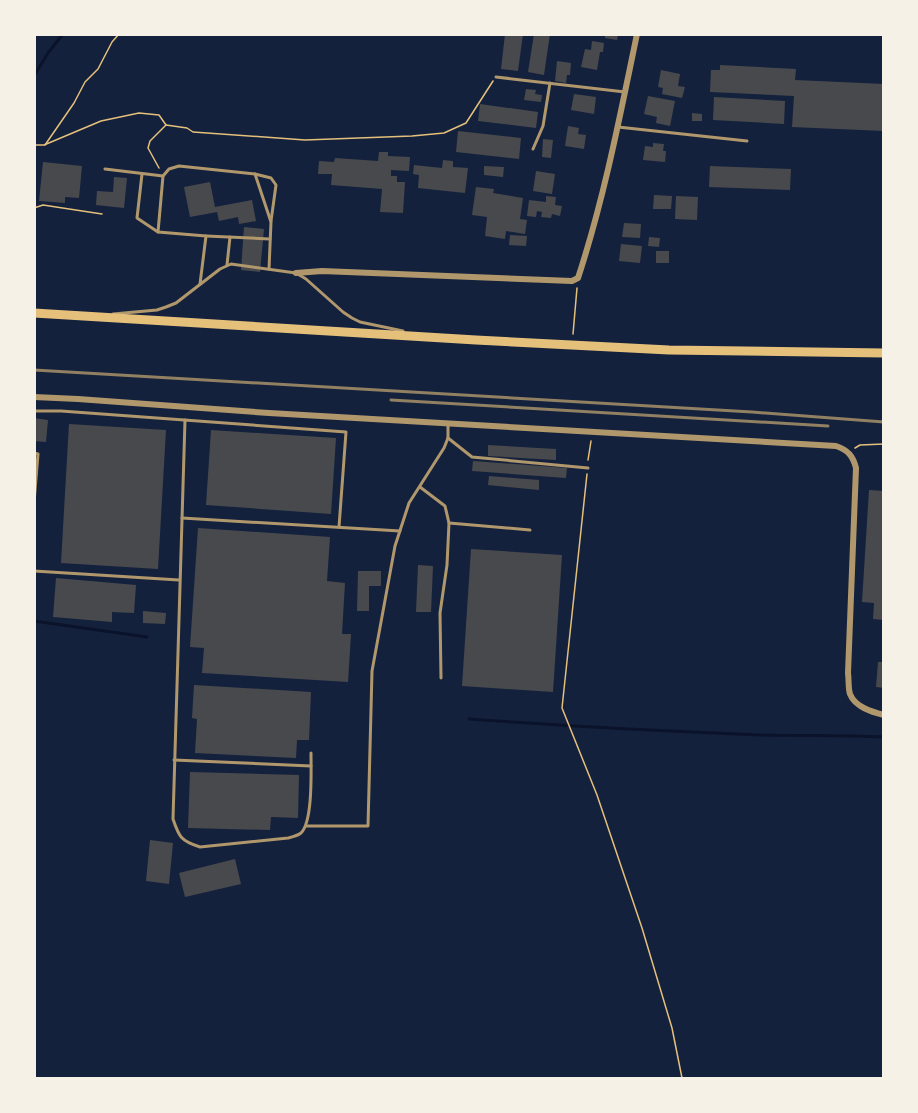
<svg xmlns="http://www.w3.org/2000/svg" width="918" height="1113" font-family="'Source Sans 3',sans-serif">
<style>
.lines{fill:none;stroke-linecap:round;stroke-linejoin:round}
.stream{stroke:#0b132b;stroke-width:3}
.building{fill:#48494c}
.path{stroke:#e5c07b;stroke-width:1.5}
.service{stroke:#b1986c;stroke-width:3}
.minor{stroke:#b1986c;stroke-width:6}
.primary{stroke:#e5c07b;stroke-width:9}
.rail{stroke:#918062;stroke-width:3}
</style>
<rect width="100%" height="100%" fill="#14213d"/>
<g class="lines">
<g class="stream">
<polyline points="34,76 48,53 63,34"/>
<polyline points="34,621 147,637"/>
<path d="M469,719C566,726 663,731 760,735C801,736 842,735 884,737"/>
</g>
</g>
<g class="building">
<polygon points="505,34 523,34 518,71 501,69"/>
<polygon points="534,34 550,34 544,75 528,72"/>
<polygon points="605,34 618,34 617,40 605,38"/>
<polygon points="592,41 604,43 603,52 600,52 597,70 581,67 585,49 591,50"/>
<polygon points="557,61 571,63 570,75 567,75 566,83 555,81"/>
<polygon points="720,65 796,69 795,80 884,84 884,131 792,127 794,96 710,92 711,70 720,70"/>
<polygon points="661,70 680,74 678,86 685,87 682,98 662,94 663,88 658,87"/>
<polygon points="526,89 536,90 535,94 542,95 541,102 524,100"/>
<polygon points="574,94 596,97 594,114 571,110"/>
<polygon points="648,96 675,101 670,126 656,123 657,117 644,114"/>
<polygon points="714,97 785,101 784,124 713,120"/>
<polygon points="480,104 538,112 536,128 478,121"/>
<polygon points="692,113 702,114 702,121 692,121"/>
<polygon points="568,126 579,128 578,134 586,135 584,149 565,146"/>
<polygon points="458,131 521,138 519,159 456,152"/>
<polygon points="543,139 553,140 551,158 542,157"/>
<polygon points="653,143 664,144 663,151 666,151 665,162 643,160 645,146 653,147"/>
<polygon points="379,152 388,152 388,156 410,157 409,171 391,170 391,176 397,176 397,182 405,182 403,213 380,212 382,189 331,185 332,174 318,174 319,161 334,162 335,158 378,161"/>
<polygon points="443,160 453,161 453,167 468,168 465,193 418,188 419,175 413,174 414,165 442,168"/>
<polygon points="43,162 82,166 79,198 65,197 65,203 39,201"/>
<polygon points="484,166 504,167 503,177 484,175"/>
<polygon points="710,166 791,169 790,190 709,187"/>
<polygon points="536,171 555,174 552,194 533,191"/>
<polygon points="114,177 127,178 124,208 96,205 97,191 113,192"/>
<polygon points="210,182 215,207 252,200 256,221 239,224 238,217 219,221 217,212 190,217 184,187"/>
<polygon points="476,187 494,189 493,193 523,198 520,219 527,220 525,234 506,231 505,239 485,236 487,217 472,215"/>
<polygon points="654,195 672,196 671,209 653,209"/>
<polygon points="546,196 556,197 555,205 562,206 560,216 552,214 551,218 541,217 542,212 537,211 536,217 527,216 529,200 546,202"/>
<polygon points="676,196 698,197 697,220 675,219"/>
<polygon points="624,223 641,224 640,238 622,237"/>
<polygon points="244,227 264,229 260,272 241,270"/>
<polygon points="510,235 527,236 526,246 509,245"/>
<polygon points="649,237 660,238 659,247 648,246"/>
<polygon points="621,244 642,246 640,263 619,261"/>
<rect x="656" y="251" width="13" height="12"/>
<polygon points="34,418 48,420 46,442 34,441"/>
<polygon points="69,424 166,430 158,569 61,563"/>
<polygon points="211,430 336,438 331,514 206,505"/>
<polygon points="488,445 556,449 556,460 488,456"/>
<polygon points="473,461 567,468 566,478 472,471"/>
<polygon points="489,476 539,480 539,490 488,485"/>
<polygon points="869,490 884,491 884,620 873,619 874,603 862,602"/>
<polygon points="198,528 330,537 327,581 345,583 342,634 351,634 348,682 202,673 204,648 190,647"/>
<polygon points="471,549 562,555 553,692 462,686"/>
<polygon points="418,565 433,566 431,612 416,612"/>
<polygon points="358,571 381,571 381,586 369,586 369,611 357,611"/>
<polygon points="56,578 136,585 134,613 112,612 112,622 53,617"/>
<polygon points="143,611 166,613 165,624 143,623"/>
<polygon points="878,662 884,662 884,688 876,687"/>
<polygon points="194,685 311,692 309,740 297,740 296,758 195,753 197,719 192,718"/>
<polygon points="190,772 299,775 298,818 271,817 270,830 188,828"/>
<polygon points="150,840 173,843 169,884 146,881"/>
<polygon points="235,859 241,884 185,897 179,873"/>
</g>
<g class="lines">
<g class="path">
<polyline points="166,125 187,128 193,132 305,140 412,136 444,133 466,123 493,81"/>
<polyline points="34,145 44,145 101,121 139,113 159,115 166,125 150,141 148,148 159,168"/>
<polyline points="45,145 74,103 85,82 98,69 112,42 119,34"/>
<polyline points="34,208 43,205 102,214"/>
<polyline points="573,334 577,288"/>
<polyline points="855,448 860,445 884,444"/>
<polyline points="588,460 591,441"/>
<polyline points="587,474 562,708 597,795 642,928 672,1028 682,1078"/>
</g>
<g class="service">
<polyline points="496,77 625,92"/>
<polyline points="618,127 747,141"/>
<polyline points="533,149 543,126 550,83"/>
<polyline points="105,169 163,176"/>
<polyline points="142,174 137,218 158,232"/>
<polyline points="255,174 271,178 276,185 271,221"/>
<polyline points="206,236 270,239"/>
<polyline points="227,265 230,237"/>
<polyline points="200,284 206,236 158,232 163,176 169,169 179,166 255,174 271,222 269,269"/>
<polyline points="113,314 157,310 166,307 176,303 220,269 231,264 296,273 306,279 343,312 352,318 360,322 403,331"/>
<polyline points="34,411 61,411 346,432 339,527"/>
<path d="M185,420L173,819C179,837 181,841 200,847L288,838C292,837 297,836 301,833C313,821 311,771 311,753"/>
<polyline points="448,438 472,457 588,468"/>
<polyline points="34,453 38,454 34,503"/>
<polyline points="420,487 445,506 449,523 447,565 440,613 441,678"/>
<polyline points="182,518 400,531"/>
<polyline points="449,523 530,530"/>
<polyline points="34,571 179,580"/>
<polyline points="174,760 311,766"/>
<polyline points="306,826 368,826 372,671 395,546 409,503 444,448 448,438 448,423"/>
</g>
<g class="minor">
<path d="M296,273L322,271L572,281L578,278C604,199 620,116 637,34"/>
<path d="M34,397L78,399L269,413L836,446C848,450 853,456 856,468L848,673C849,680 848,688 850,694C855,707 872,712 884,715"/>
</g>
<polyline class="primary" points="34,313 476,340 669,350 884,353"/>
<g class="rail">
<polyline points="34,370 752,412 884,422"/>
<polyline points="391,400 828,426"/>
</g>
</g>
<rect width="918" height="1113" fill="none" stroke="#f6f1e7" stroke-width="72"/>
</svg>
